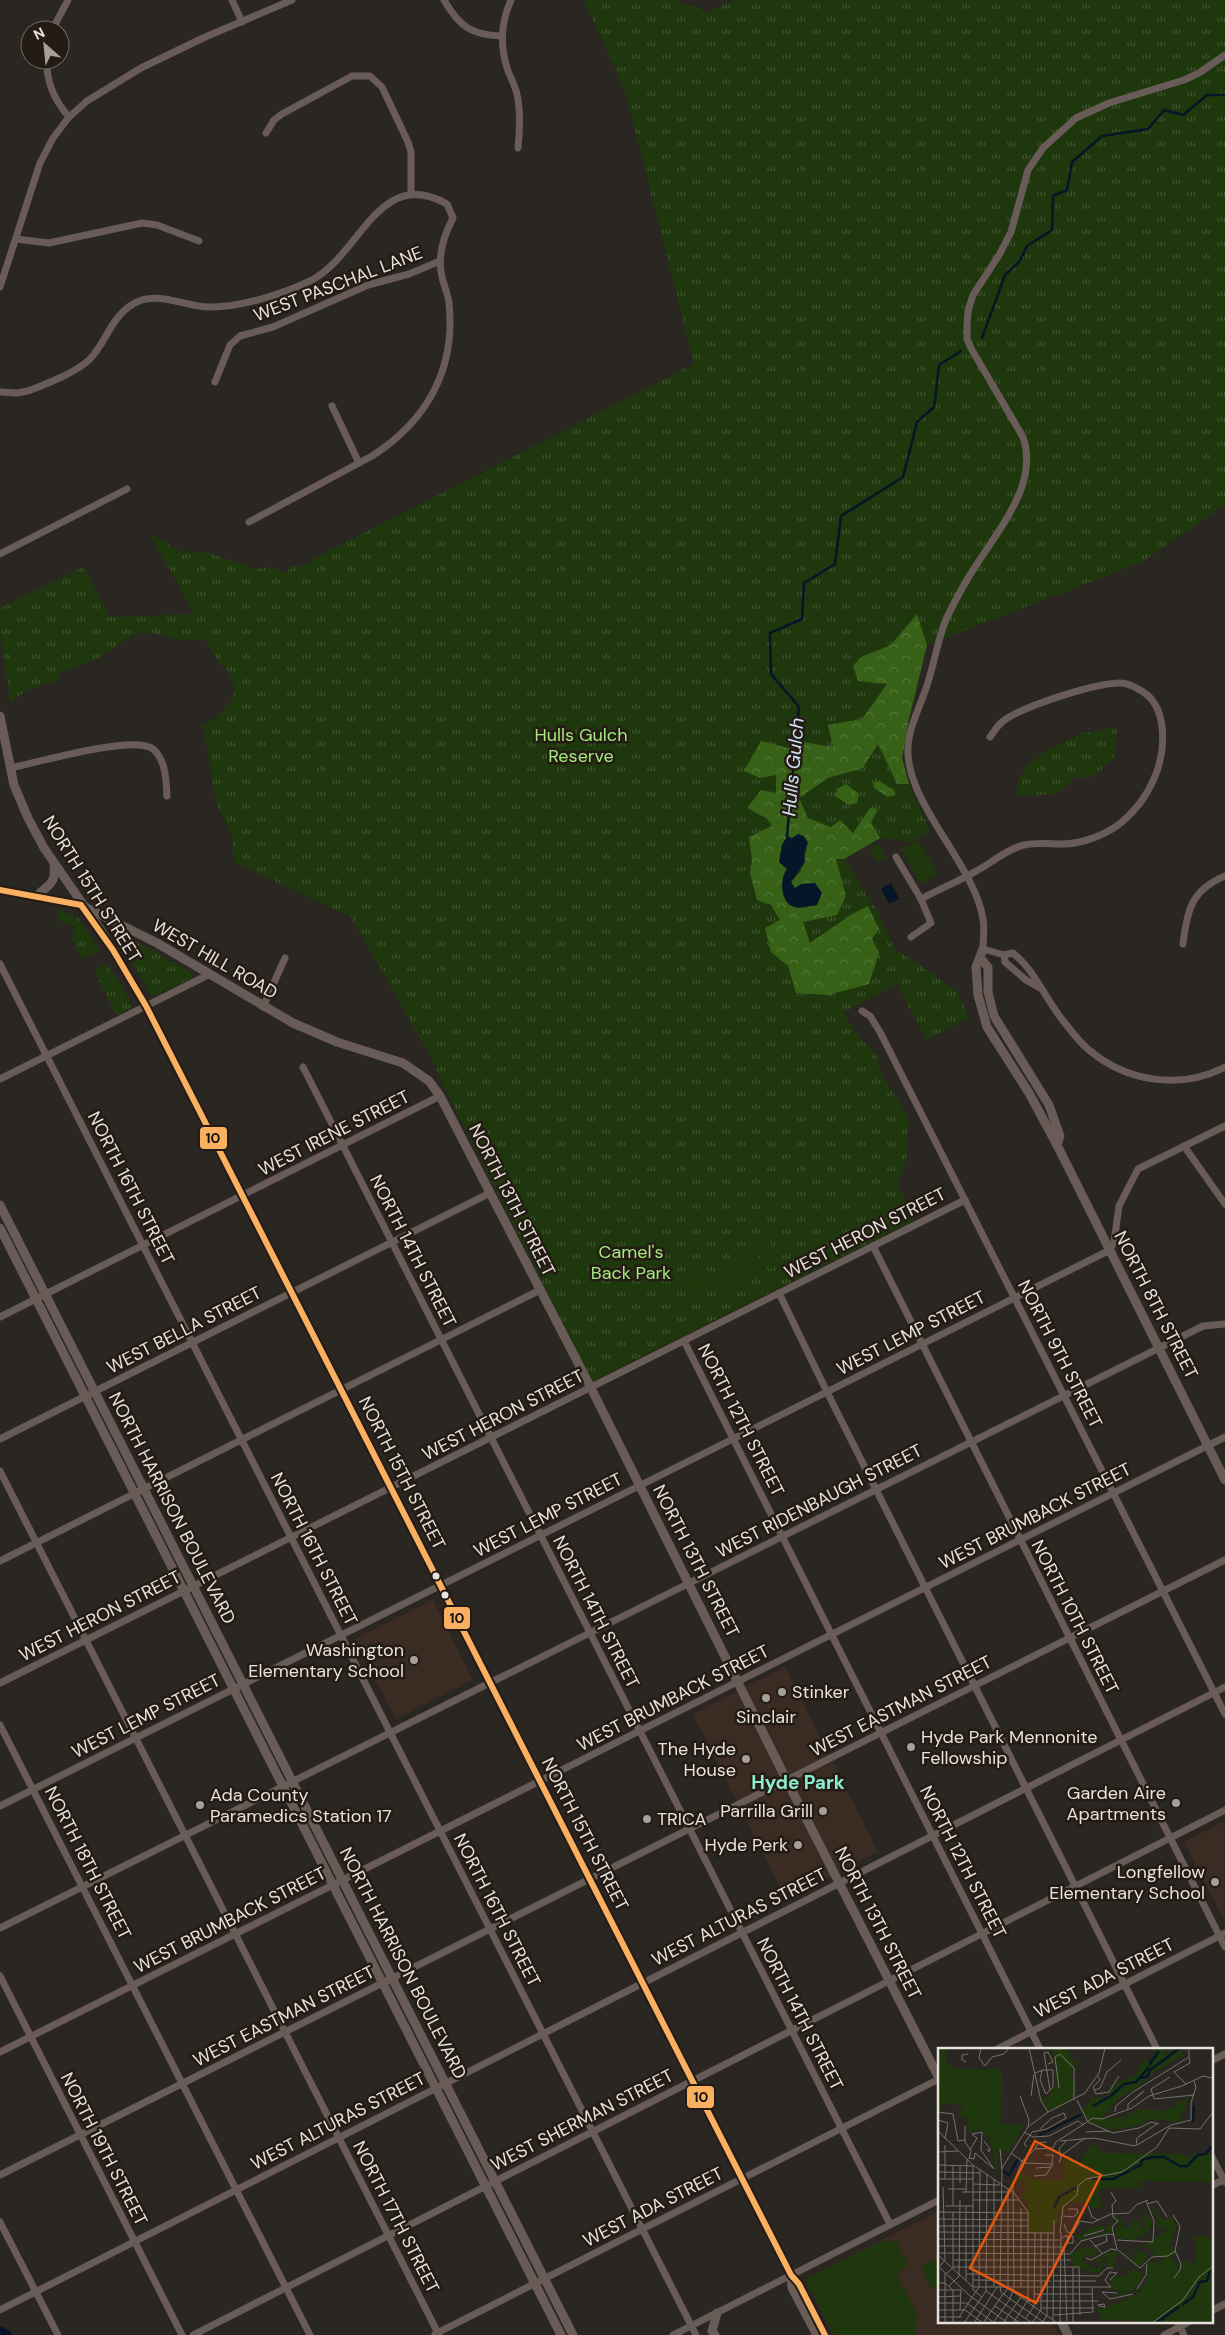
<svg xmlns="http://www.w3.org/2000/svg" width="1225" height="2335" font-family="'DM Sans',sans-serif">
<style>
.built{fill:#3a2c22}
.grass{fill:url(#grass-tufts)}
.forest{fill:url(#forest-crowns);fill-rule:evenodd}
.pitch{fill:#1f370c}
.water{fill:#041627}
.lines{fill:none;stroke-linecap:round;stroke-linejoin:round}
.stream{stroke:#041627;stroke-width:2.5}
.canal{stroke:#041627;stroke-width:8}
.minor{stroke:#695c58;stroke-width:7}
.tertiary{stroke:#695c58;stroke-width:9}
.bus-1-casing{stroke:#241b14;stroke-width:10}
.bus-1{stroke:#fab061;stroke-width:6}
.bus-dot{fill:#e8e2dd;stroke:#241b14;stroke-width:2}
.poi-dot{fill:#a6a09c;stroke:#241b14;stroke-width:2}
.labels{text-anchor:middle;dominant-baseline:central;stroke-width:5;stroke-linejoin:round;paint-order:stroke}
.street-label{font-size:18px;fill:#e8e2dd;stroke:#241b14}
.park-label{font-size:18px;fill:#a3e97d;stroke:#241b14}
.poi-label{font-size:18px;fill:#e8e2dd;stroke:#241b14;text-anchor:end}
.water-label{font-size:19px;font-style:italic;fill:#cfe2f4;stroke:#241b14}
.neighbourhood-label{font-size:19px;font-weight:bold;fill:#8decd0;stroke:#241b14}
.inset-river{fill:none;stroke:#041627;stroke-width:2.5}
.inset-road{fill:none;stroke:#76716d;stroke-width:1}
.view{fill:#e8590c;fill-opacity:0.15;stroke:#e8590c;stroke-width:2.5}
.inset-edge{fill:none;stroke:#e8e2dd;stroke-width:2.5}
.line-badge{stroke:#241b14;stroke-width:2}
.pale-badge-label{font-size:14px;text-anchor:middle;font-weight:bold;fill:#111}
</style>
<defs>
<pattern id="grass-tufts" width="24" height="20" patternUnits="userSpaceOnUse" patternTransform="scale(1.25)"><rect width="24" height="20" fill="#1f370c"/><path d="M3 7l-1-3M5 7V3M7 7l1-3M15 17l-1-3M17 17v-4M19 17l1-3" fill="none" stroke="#40542f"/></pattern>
<pattern id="forest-crowns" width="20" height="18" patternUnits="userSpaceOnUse" patternTransform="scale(1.25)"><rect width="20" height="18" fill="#366116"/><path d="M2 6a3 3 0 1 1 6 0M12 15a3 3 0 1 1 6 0" fill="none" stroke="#537737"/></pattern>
</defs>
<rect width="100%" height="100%" fill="#2a2622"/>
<g class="built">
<polygon points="433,1600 473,1680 396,1719 355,1639"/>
<polygon points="785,1667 878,1852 786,1899 693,1714"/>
<polygon points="1225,1821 1225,1922 1184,1842"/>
<polygon points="939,2211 939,2321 1051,2321 1058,2335 834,2335 805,2279"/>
</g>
<g class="grass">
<path d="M584,0H675L707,12L735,0H1225V505L1142,562L927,645L909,719L902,758L909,784L930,831L911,842L880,838L844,859L880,916L894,948L956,990L969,1018L926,1040L897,984L843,1012L858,1036L876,1054L883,1076L909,1119L906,1162L897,1183L915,1220L592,1381L441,1081L436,1066L351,917L234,862L232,833L219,811L215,797L203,726C211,722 216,718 222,711C240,693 237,689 225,667H222L204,639L185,641L152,633H136L97,659L61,673L57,680L25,691L11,704L0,636V608L83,567L110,617L194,614L149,533L179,551L209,553L257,569L273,566L276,570L285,573L293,566L301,567L323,554L694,364L625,91Z"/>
<polygon points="1117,727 1115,756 1093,777 1074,778 1057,794 1017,796 1018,781 1026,766 1049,749 1080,734"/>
<polygon points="59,910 78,918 100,950 84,958 81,957 71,937 76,928 69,922 64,925 57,917"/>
<polygon points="114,930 187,970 192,975 191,978 152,997"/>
<polygon points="105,964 119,981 132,1007 116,1015 94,971"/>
</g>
<g class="forest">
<path d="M917,614L927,645L909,719L902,758L909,784H897L878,744L863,768L828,778L799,798L808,818L831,827L840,820L853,833L870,808L878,809L871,823L880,838L844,859H836L846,896L837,915L803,922L810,943L852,914L868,906L879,929L872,939L879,953L869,984L828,995L796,993L788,966L771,952L765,928L780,920L771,905L757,900L750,873L752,859L749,837L772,826L768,819L747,808L761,790L776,793V775L760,778L744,771L761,741L788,748L803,742L833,747L828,725L862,719L887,684L858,681L853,666L861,657L891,645ZM792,838L807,848L801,871L791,882L794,888L790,906C782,896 779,880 787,869L779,862L782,845Z"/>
<polygon points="879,781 894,790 895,795 888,797 874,788 873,783"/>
<polygon points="846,784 859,794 857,803 849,805 835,796 837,789"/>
</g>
<g class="pitch">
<polygon points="918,840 938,874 921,884 901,849"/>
<polygon points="878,843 886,858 877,863 869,848"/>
<polygon points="769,1240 781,1264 770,1269 758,1246"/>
<polygon points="754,1247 766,1271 755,1276 743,1253"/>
<polygon points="739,1254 751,1278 740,1284 728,1260"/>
<polygon points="724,1262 736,1286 726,1291 714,1267"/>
<polygon points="701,1265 713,1289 697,1297 685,1272"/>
<polygon points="886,2240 892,2242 896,2240 908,2266 896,2273 918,2316 915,2335 835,2335 805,2279"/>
<polygon points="938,2258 939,2285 932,2289 921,2266"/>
</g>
<g class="water">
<path d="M798,834L804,836L808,843L804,853L805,862L791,882L795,888L801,884L815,883L822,893L817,905C809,906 799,910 792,906C780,900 780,878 787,869L779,862L782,845L787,836L792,838Z"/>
<polygon points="891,883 899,899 889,904 881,889"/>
</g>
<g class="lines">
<g class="stream">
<polyline points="982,338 1005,275 1020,261 1027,246 1052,230 1053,196 1067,190 1072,162 1102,136 1148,129 1164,110 1183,115 1207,95 1225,95"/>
<polyline points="787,836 799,707 771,674 770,633 802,619 804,583 835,564 841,516 903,477 917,422 934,407 939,365 961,351"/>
</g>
<polyline class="canal" points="0,2330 8,2335"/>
<g class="minor">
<polyline points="232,0 242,22"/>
<path d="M444,0C459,26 471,35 501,36"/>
<path d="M511,0C501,22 500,45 507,68C510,77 515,85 517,94C521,112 520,129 518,148"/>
<polyline points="52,30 68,0"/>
<path d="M47,60C46,82 55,101 69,117"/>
<polyline points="266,133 274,120 282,114 352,76 370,76 382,87 408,142 411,152 411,194"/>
<polyline points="16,239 49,243 142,223 157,225 199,241"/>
<polyline points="0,287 40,163 53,138 69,117 87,101 141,68 203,38 292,0"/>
<polyline points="215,382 230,345 240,336 273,327 368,285 409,274 440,261"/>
<path d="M0,392L17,393L28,391C46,384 75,373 89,360C106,343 111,317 133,304C157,289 186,308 211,307C241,307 283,294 310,281C360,257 378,165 447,204L453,218C443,237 437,256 442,277C444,286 448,294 449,303C456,369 427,421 372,456L249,522"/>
<polyline points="332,406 359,463"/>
<polyline points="0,554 127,489"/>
<path d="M10,768C36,763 134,734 153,749C166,760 166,780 167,796"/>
<polyline points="896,857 921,899"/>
<path d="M911,937L931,923L921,899C939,889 960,881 978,870C993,862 1007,849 1024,845C1037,842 1049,844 1062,844C1082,844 1106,835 1122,822C1135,811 1146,797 1153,781C1166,753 1170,704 1138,689C1133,686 1125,683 1120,683C1095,683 1020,707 1002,722C997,726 994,732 990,737"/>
<path d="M1183,944C1187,911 1191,890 1225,876"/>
<path d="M1004,955L983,949C983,939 985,928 983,919C974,863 905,803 908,747C909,726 922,703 928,682C935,661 938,637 947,617C956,599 966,580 977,564C1000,528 1039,483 1023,437L972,350L967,339V326L968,311L973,295L999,255L1011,232L1028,170L1043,148L1076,118L1109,103L1184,80L1199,73L1225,55"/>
<polyline points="0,964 696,2335"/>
<path d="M1040,988L1026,980L1005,962L1004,955L1013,953C1035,971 1044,996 1061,1018C1069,1028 1078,1041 1089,1050C1127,1082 1180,1090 1225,1067"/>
<polyline points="263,1007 285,958"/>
<polyline points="862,1011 870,1016 880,1032 1225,1714"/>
<polyline points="303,1067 890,2224"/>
<polyline points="0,1079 210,974"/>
<polyline points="1184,1146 1225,1204"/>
<polyline points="873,1246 1225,1947"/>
<polyline points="779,1293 827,1392 1157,2049"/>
<polyline points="0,1317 440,1096"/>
<polyline points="684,1341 1040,2049"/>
<polyline points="0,1439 490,1193"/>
<polyline points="0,1471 439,2335"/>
<polyline points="0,1561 540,1290"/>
<polyline points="0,1683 965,1200"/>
<polyline points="0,1725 310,2335"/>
<polyline points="0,1806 1110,1250 1114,1242 1119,1206 1138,1169 1225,1126"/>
<polyline points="0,1928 1203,1326 1225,1324"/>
<polyline points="0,1976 182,2335"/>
<polyline points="997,2049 1225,1933"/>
<polyline points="0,2052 1225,1437"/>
<polyline points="1211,2061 1225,2054"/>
<polyline points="1211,2155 1225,2182"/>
<polyline points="0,2175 1225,1560"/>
<polyline points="1211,2186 1225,2179"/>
<polyline points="0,2222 58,2335"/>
<polyline points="0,2310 1225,1687"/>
<polyline points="1211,2311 1225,2304"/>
<polyline points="1177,2321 1184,2335"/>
<polyline points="435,2334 939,2079"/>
<polyline points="193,2335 1225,1810"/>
<polyline points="673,2335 939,2200"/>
<polyline points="1164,2335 1191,2321"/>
</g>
<g class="tertiary">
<polyline points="0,716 14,785 28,818 44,848 102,932 146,1006 791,2275 799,2284 825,2335"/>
<polyline points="0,890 81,905 157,943 293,1023 337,1042 403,1063 429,1081 440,1096 591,1388 786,1779 939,2078"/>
<path d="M38,895C51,882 56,884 54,863"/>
<polyline points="983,949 976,967 978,995 987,1027 1029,1093 1057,1145 1225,1480"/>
<polyline points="981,959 988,967 988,992 994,1016 1049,1105 1060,1136 1057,1145"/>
<polyline points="0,1205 573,2335"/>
<polyline points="0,1228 561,2335"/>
<polyline points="791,2275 792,2288 817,2335"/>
<polyline points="1061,2321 1068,2335"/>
<polyline points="715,2335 712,2331 717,2313"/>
</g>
<g class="bus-1-casing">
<g id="bus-1">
<polyline points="0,890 81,905"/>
<polyline points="81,905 113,950 146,1006 791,2275 799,2284 825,2335"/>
</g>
</g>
<use href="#bus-1" class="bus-1"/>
</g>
<g class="bus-dot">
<circle cx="436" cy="1576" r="4.5"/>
<circle cx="445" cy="1595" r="4.5"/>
</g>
<g class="poi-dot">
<circle cx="414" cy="1660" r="5"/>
<circle cx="782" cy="1692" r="5"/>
<circle cx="766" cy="1698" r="5"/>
<circle cx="911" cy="1747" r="5"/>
<circle cx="746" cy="1759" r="5"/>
<circle cx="1176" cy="1803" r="5"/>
<circle cx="200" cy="1805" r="5"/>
<circle cx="823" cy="1811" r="5"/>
<circle cx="647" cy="1819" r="5"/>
<circle cx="798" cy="1845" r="5"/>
<circle cx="1215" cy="1882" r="5"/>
</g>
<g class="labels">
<g class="street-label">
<text transform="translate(338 284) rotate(-21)">WEST PASCHAL LANE</text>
<text transform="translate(92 889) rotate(58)">NORTH 15TH STREET</text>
<text transform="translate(215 959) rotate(30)">WEST HILL ROAD</text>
<text transform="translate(334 1133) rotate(-27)">WEST IRENE STREET</text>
<text transform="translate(131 1188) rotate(63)">NORTH 16TH STREET</text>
<text transform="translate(512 1200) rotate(63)">NORTH 13TH STREET</text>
<text transform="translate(865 1233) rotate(-27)">WEST HERON STREET</text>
<text transform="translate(413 1251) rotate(63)">NORTH 14TH STREET</text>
<text transform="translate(1156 1305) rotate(63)">NORTH 8TH STREET</text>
<text transform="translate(184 1330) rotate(-27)">WEST BELLA STREET</text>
<text transform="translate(911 1333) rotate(-27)">WEST LEMP STREET</text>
<text transform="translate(1060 1354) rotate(63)">NORTH 9TH STREET</text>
<text transform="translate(503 1415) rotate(-27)">WEST HERON STREET</text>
<text transform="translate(741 1420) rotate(63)">NORTH 12TH STREET</text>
<text transform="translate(402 1473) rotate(63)">NORTH 15TH STREET</text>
<text transform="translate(819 1501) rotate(-27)">WEST RIDENBAUGH STREET</text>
<text transform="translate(172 1508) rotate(63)">NORTH HARRISON BOULEVARD</text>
<text transform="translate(548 1515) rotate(-27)">WEST LEMP STREET</text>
<text transform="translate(1035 1516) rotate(-27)">WEST BRUMBACK STREET</text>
<text transform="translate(314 1549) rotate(63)">NORTH 16TH STREET</text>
<text transform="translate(696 1561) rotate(63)">NORTH 13TH STREET</text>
<text transform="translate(596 1612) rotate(63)">NORTH 14TH STREET</text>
<text transform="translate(100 1616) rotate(-27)">WEST HERON STREET</text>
<text transform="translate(1075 1617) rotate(63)">NORTH 10TH STREET</text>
<text transform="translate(673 1698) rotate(-27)">WEST BRUMBACK STREET</text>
<text transform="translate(901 1706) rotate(-27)">WEST EASTMAN STREET</text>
<text transform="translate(146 1716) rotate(-27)">WEST LEMP STREET</text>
<text transform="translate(585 1834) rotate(63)">NORTH 15TH STREET</text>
<text transform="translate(963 1862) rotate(63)">NORTH 12TH STREET</text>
<text transform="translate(88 1863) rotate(63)">NORTH 18TH STREET</text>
<text transform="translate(497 1910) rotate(63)">NORTH 16TH STREET</text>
<text transform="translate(739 1917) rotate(-27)">WEST ALTURAS STREET</text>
<text transform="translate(230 1920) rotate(-27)">WEST BRUMBACK STREET</text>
<text transform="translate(878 1923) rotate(63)">NORTH 13TH STREET</text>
<text transform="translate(403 1963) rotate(63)">NORTH HARRISON BOULEVARD</text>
<text transform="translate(1104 1978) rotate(-27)">WEST ADA STREET</text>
<text transform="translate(800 2014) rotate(63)">NORTH 14TH STREET</text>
<text transform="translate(284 2016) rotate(-27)">WEST EASTMAN STREET</text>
<text transform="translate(582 2120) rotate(-27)">WEST SHERMAN STREET</text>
<text transform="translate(338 2121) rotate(-27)">WEST ALTURAS STREET</text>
<text transform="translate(104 2149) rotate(63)">NORTH 19TH STREET</text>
<text transform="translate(653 2207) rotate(-27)">WEST ADA STREET</text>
<text transform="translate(396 2217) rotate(63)">NORTH 17TH STREET</text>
</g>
<g class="park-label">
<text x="581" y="735">Hulls Gulch<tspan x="581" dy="21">Reserve</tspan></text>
<text x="631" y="1252">Camel's<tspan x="631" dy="21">Back Park</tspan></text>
</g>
<g class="poi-label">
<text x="404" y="1650">Washington<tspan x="404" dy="21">Elementary School</tspan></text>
<text x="792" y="1692" text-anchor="start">Stinker</text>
<text x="766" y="1717" text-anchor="middle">Sinclair</text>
<text x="921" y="1737" text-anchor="start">Hyde Park Mennonite<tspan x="921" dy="21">Fellowship</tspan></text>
<text x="736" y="1749">The Hyde<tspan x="736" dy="21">House</tspan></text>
<text x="1166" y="1793">Garden Aire<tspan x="1166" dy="21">Apartments</tspan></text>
<text x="210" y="1795" text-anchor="start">Ada County<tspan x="210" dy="21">Paramedics Station 17</tspan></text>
<text x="813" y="1811">Parrilla Grill</text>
<text x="657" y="1819" text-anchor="start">TRICA</text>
<text x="788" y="1845">Hyde Perk</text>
<text x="1205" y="1872">Longfellow<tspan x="1205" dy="21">Elementary School</tspan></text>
</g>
<g class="water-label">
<text transform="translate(793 767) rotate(-85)">Hulls Gulch</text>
</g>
<g class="neighbourhood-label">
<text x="798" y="1782">Hyde Park</text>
</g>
</g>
<g transform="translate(938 2048)">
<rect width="275" height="275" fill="#2a2622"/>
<path d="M0,0H8V15L18,21H64L63,76L87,77L71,101L72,106L59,100V128L51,90H47L44,81L31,84L30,71L21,69L25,59L7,54L0,64ZM127,0L134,8L133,12L143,17H136L134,24V31L137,32L135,53L110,63L103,50H110L119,34L115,2ZM219,0H229L227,7L242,1L246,7L218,23L200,39L178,52L165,70L150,73L143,59H148L154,50H167L179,34L195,29L207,12L212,14ZM252,49L246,62L249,64L246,63L240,75L212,70L204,76L179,82L151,74L156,71L184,70L202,61L226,63ZM154,95L165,105L245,106L249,110L255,106L275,107V134L202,133L201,140H164L159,148L166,160H153L150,154H129L124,164L119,163L121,175L115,172L113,185H90V153L85,146L90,134L78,132L79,126H85L90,132V126L96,132H124L128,109L143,114ZM214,159H217L225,172L234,169L238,179L232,196L238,206L231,209L238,214L239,222H242V215L254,213L253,217L257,216V189H275V275L164,272L159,262L199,247L198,243L203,244L202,240L209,234L210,215L219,213L221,219L224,216V210L218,209L214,202L206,199L228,182V179H224L219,183L220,173ZM206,161L214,174L211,183L195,193L179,189L177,182L182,177L176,168L183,170L185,179L190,180L196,172L201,173L203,181L207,180ZM173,167V184L158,188L156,186L171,183L165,181L148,186L145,189L151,191H141L136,200L139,190L136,187H142L158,177L159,181L163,177L170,179ZM203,197L205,199L199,201L210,208L203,217H199L180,199L198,212L196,201ZM144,200H156L160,205L152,209L149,203L143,213L157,220H161L162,215L155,212L159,209L163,212V207L175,203L179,206L174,213L177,214L176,220L167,217L172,209L164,213L163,226L136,219L132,206ZM205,219V227L198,240L186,247L176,249L185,243L174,242V230L188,228L191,220L193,224L198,221L201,224Z" fill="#1f370c"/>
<path class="inset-river" d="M211,17L221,3M203,30L210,28L212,22L242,0M172,49L186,36L198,34L211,19M155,58L171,49M255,74L256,57M101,87L144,66M194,121L203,117L204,112L215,109H226L242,118H249L260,107L267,106L275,98M65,123L71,127L80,111M154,131H175L193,122M116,160L121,149L139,139M244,257L255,249L262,234L269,233L272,223M218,275L242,258"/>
<path class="inset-road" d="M43,0L41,10L47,18L54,9L66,6L71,0M91,0L103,53L110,64M106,5L112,42M106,5L110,4L115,14L110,16M28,14L24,12V7L30,6M97,25L103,23L104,22H115V39L108,46L102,32L104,22M160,28L162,32L155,39L157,42L162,40L169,24L183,12M232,29L213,41L216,51L256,47M248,36L236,24L252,15L251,9M121,40L117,9L122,6L136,20V52M156,42L158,46L171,44L181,28M82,48L91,72L90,79M93,48L96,26M139,52L150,74L175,85L201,80L213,74L221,76M190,61V56L206,43L198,50M0,64L15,66L20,93L27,92M177,64L178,58L195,44L251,9V0M0,72L10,75L7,91M27,78V94L33,103L31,111M0,83L35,117L76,145L90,164V252L75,275M86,84L95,89L111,88L140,73L146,77M148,84L171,83M46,93L52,101L51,104L49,101M122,93L156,90L197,98L233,77L253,72V55L258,39L256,33M198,97L199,90L220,75M89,99L86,96L94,84L109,81L128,70L126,65L114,70L102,81M62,101L64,121M97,101L100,95L109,94M0,104L20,103M73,105L87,115L115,116L108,127L96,128M107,107H115L114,115M123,109L121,101L128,93M31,110L36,111L37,105L56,121L43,102L44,84L34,86L39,90L32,102M121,115L124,107L147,90M0,117L35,118M22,118V135M35,118V242L44,249M98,120L113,119M0,124L42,125M0,131H35M7,131V97M35,136L62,137M10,141H28M24,144H70M28,144L29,111M173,144L178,153L174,157M35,152H81M209,156L219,153L229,169M174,157L175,169L180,173L174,179L179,202M7,158H35M15,158V118M150,158L154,169L160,172M0,164L90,165M235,167L242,178L237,203L243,216L242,222L236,230M125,168L135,169L140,165L139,161H130M0,171L90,172M126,176L129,184L135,185L142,173L154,175L173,166L191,165L198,157L210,152M0,178H90M0,184L116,185M122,185L125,159L139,147L140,138L148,131L184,124L219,99L231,80L262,81L275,64M146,188L166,182M0,191L122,192M123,191L126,188H135V195H130L129,188M152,192L164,205M179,192L215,194L216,173L208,153M0,198L126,199L129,273M156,199L169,193L168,187M180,202L202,220L214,209L230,208L237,203M0,205L132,206L143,193L170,186L176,187M0,207L35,239H173M148,210L153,212L173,201L179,202M15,212H133M0,218L32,248L70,275M2,218L7,212L5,139M15,219H141L142,267M9,225L15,220V164M28,226L161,228L169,220H175M21,227L22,152M35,232L113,233M172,232L179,225L172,224L167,232L173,239M28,233V158M116,233H158M0,235H7L15,242V275M11,238L22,227M56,239V131M62,239L64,120L90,79L110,64L147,45L161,25L167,0M83,239V160M70,240L119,275M199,241L208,227L209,216M0,242H23M48,243L94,275M164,244L172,251L195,246M164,244L179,245M66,246L70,240V140M96,246H154M0,249L22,248M90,253H160M0,255H29L55,274M166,256L167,259L161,258L160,257ZM57,258L82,275M103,260H156M0,262H27L45,275M22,262L23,241M116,267L155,264L154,239M0,269H24M21,269L41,239L42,122M88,270L96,258L97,185M115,272L116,172M105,274L109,267L110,185M7,275V225M26,275L48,243L49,126M36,275L59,239M45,275L65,246M55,275L72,251L63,244L62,239M65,275L83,249M94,275L103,262V185M107,275L72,251L76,239L75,137L84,113L97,101L115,100L118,94L155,70L164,71L194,60L211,48L244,38L265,28L275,30M122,275L123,184M135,275V219M214,275L245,252L261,229L275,218"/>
<path class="view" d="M97,93L163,127L98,255L32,220Z"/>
<rect width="275" height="275" class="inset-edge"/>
</g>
<g class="line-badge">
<rect x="199" y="1126" width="29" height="24" rx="5" fill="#fab061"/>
<rect x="443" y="1606" width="28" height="24" rx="5" fill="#fab061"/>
<rect x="686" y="2085" width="29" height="24" rx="5" fill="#fab061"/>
</g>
<g class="pale-badge-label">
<text x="213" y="1143">10</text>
<text x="457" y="1623">10</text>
<text x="701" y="2102">10</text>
</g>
<g transform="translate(45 45) rotate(333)"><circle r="24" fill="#241b14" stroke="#726b64"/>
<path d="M0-4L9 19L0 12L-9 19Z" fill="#a6a09c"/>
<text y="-8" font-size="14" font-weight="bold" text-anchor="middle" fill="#e8e2dd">N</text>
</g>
</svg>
